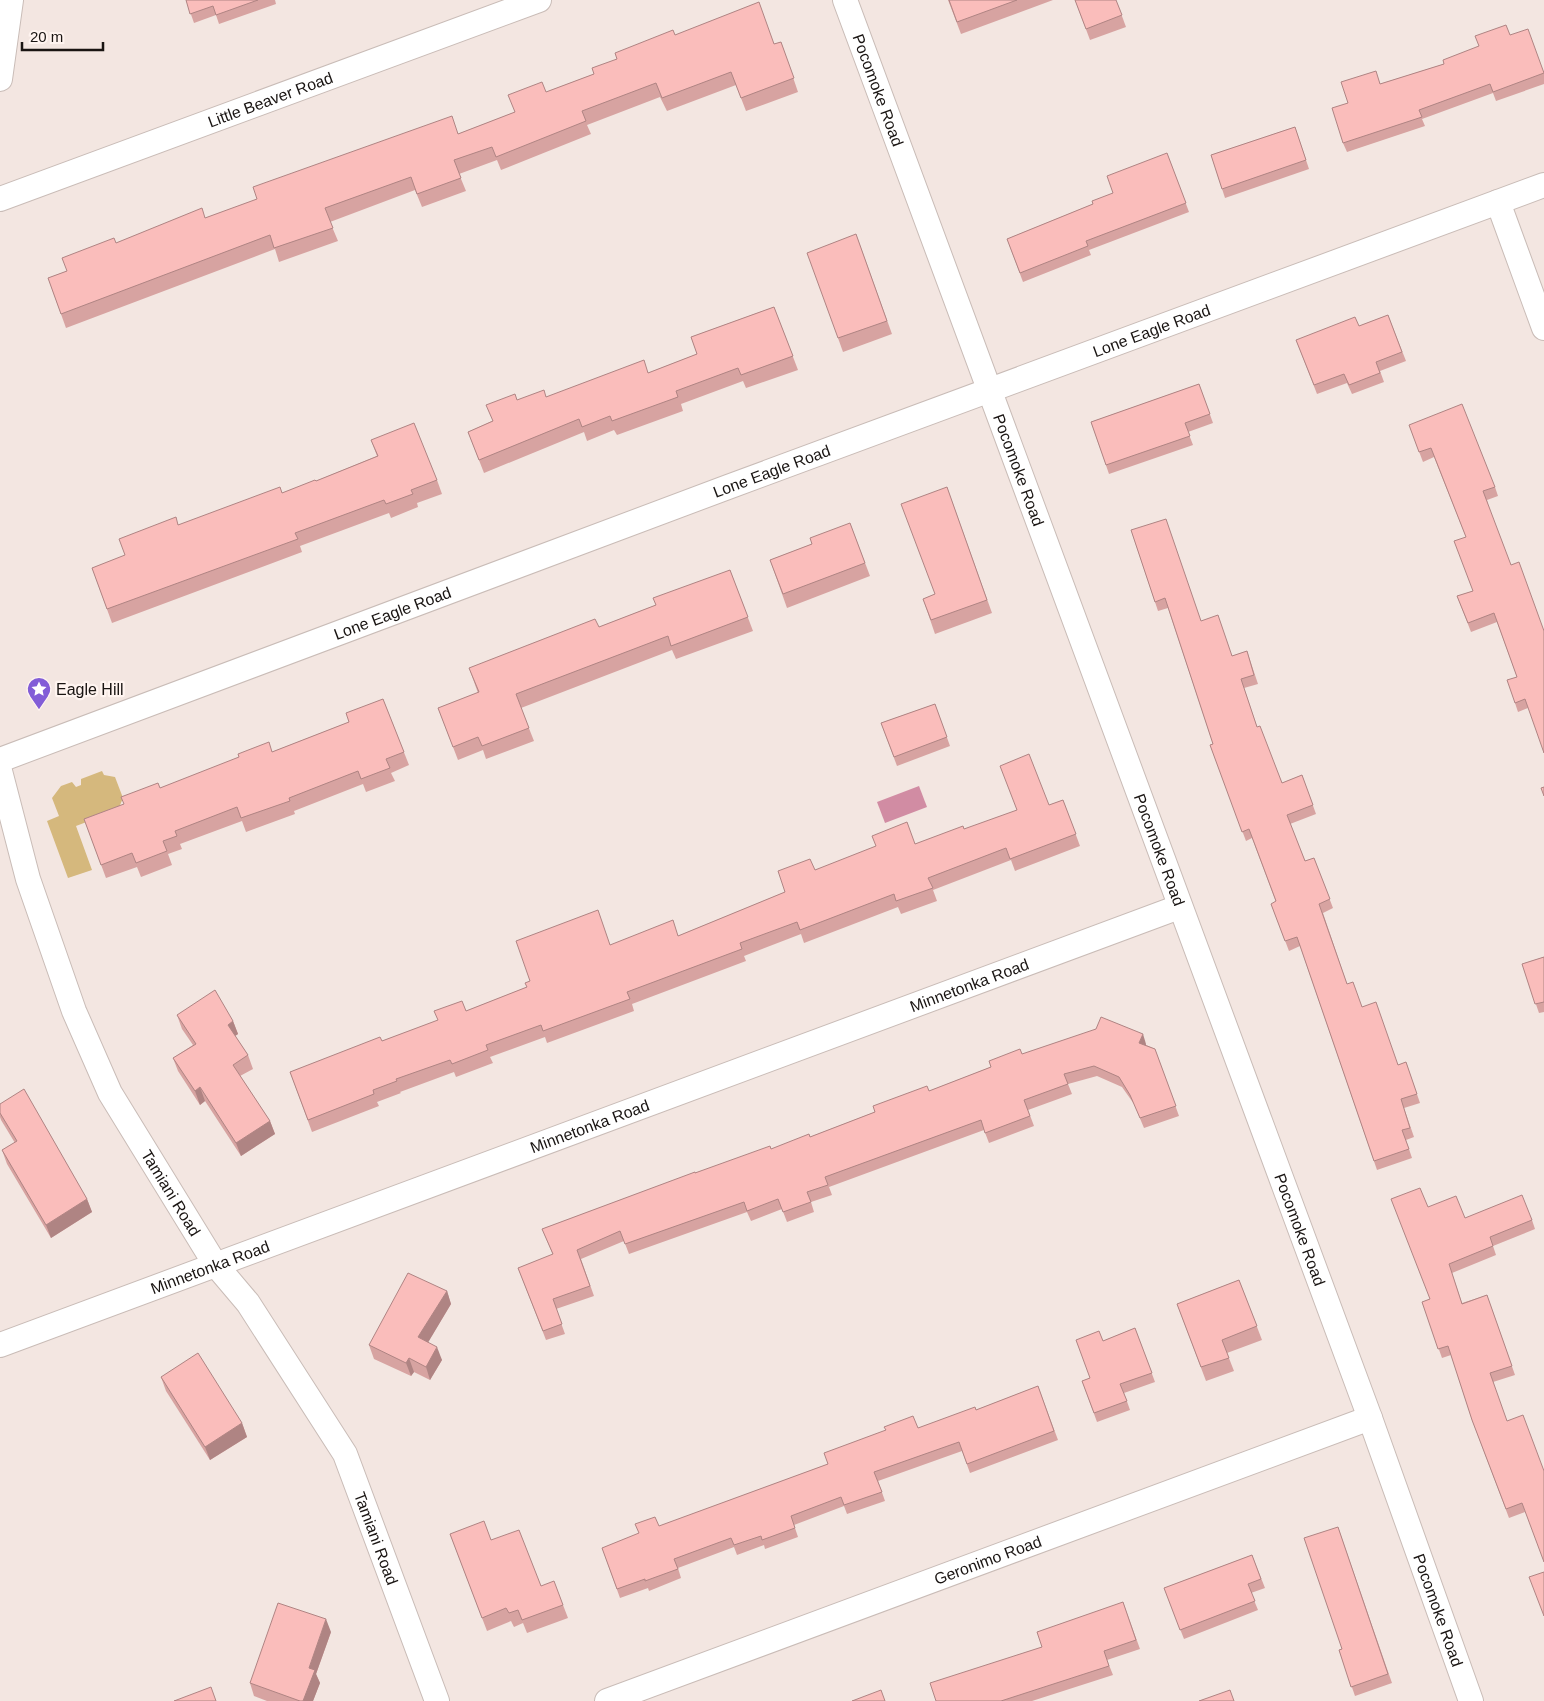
<svg xmlns="http://www.w3.org/2000/svg" width="1544" height="1701" font-family="Arial,sans-serif">
<style>
.green{fill:#d5b87d}
.water{fill:#d18ca3}
.lines{fill:none;stroke-linecap:round;stroke-linejoin:round}
.minor-casing{stroke:#c9bcb7;stroke-width:26}
.minor{stroke:#fff;stroke-width:24}
.wall{fill:#d7a3a1}
.shaded-wall{fill:#af8483}
.building{fill:#fabdbb;stroke:#af8483}
.labels{text-anchor:middle;dominant-baseline:central;stroke-width:4.5;stroke-linejoin:round;paint-order:stroke}
.street-label{font-size:16px;fill:#191412;stroke:#fff4f0}
.poi-label{font-size:16px;fill:#191412;stroke:#fff4f0;text-anchor:start}
</style>
<rect width="100%" height="100%" fill="#f3e6e1"/>
<polygon class="green" points="102,771 104,775 115,777 123,798 118,810 76,826 92,870 68,878 47,821 59,816 52,798 61,786 72,782 76,787 81,785 81,779"/>
<polygon class="water" points="919,786 927,807 885,823 877,802"/>
<g class="lines">
<g class="minor-casing">
<g id="minor">
<path id="s1" d="M845,0L1370,1418L1471,1701"/>
<polyline points="0,79 11,0"/>
<path id="s2" d="M0,199L539,0"/>
<polyline points="1498,202 1544,328"/>
<path id="s3" d="M0,760L728,487L1544,185"/>
<path id="s4" d="M0,771L28,879L74,1011L110,1093L215,1264L248,1303L345,1454L437,1701"/>
<path id="s5" d="M0,1345L1179,907"/>
<path id="s6" d="M607,1701L1370,1418"/>
</g>
</g>
<use href="#minor" class="minor"/>
</g>
<g class="wall">
<polygon points="186,0 275,0 276,4 219,24 216,15 194,23"/>
<polygon points="948,0 1053,0 961,34"/>
<polygon points="1075,0 1116,0 1126,27 1090,40"/>
<polygon points="675,35 774,44 781,42 798,92 746,111 736,85 667,111 660,97 587,125 591,134 501,170 497,160 459,174 466,191 422,207 415,190 330,222 338,241 279,262 275,249 66,328 48,278 67,271 116,243 205,218 458,134 515,112 546,92 594,74 617,59"/>
<polygon points="1510,35 1544,72 1544,84 1496,101 1493,93 1422,119 1425,126 1347,152 1343,143 1348,103 1380,84 1444,64"/>
<polygon points="1295,127 1309,169 1225,198 1211,155"/>
<polygon points="1167,153 1189,212 1089,250 1091,255 1023,282 1007,239 1093,204 1113,193"/>
<polygon points="856,234 892,334 843,352 838,338"/>
<polygon points="774,307 798,370 746,388 743,381 681,404 683,411 617,435 614,430 587,441 584,432 484,473 468,432 492,421 517,400 546,397 648,373 697,354 691,337"/>
<polygon points="1388,315 1406,361 1380,371 1384,382 1352,394 1347,383 1317,394 1296,340 1359,326"/>
<polygon points="1199,384 1213,423 1188,432 1193,445 1109,474 1091,422"/>
<polygon points="1409,425 1495,487 1498,496 1487,500 1528,708 1518,712 1515,703 1517,677 1497,622 1471,632 1457,596 1473,591 1466,537 1434,457 1423,462"/>
<polygon points="371,440 437,480 442,494 417,503 418,507 391,518 389,513 300,546 302,552 112,623 92,568 125,556 178,525 282,493 316,481 377,456"/>
<polygon points="947,487 992,613 935,634 923,599 935,594"/>
<polygon points="850,523 870,576 787,608 770,560 812,544"/>
<polygon points="1131,530 1201,621 1232,656 1247,651 1258,684 1244,688 1257,727 1282,783 1302,775 1316,814 1290,824 1305,861 1314,858 1333,908 1323,913 1347,984 1398,1065 1406,1062 1420,1103 1404,1108 1414,1137 1406,1140 1412,1158 1377,1170 1300,946 1289,951 1271,904 1276,902 1252,838 1246,841 1210,745 1213,744 1168,608 1158,611"/>
<polygon points="730,570 753,631 676,659 672,650 521,708 534,741 486,759 483,750 458,760 438,708 478,693 469,668 599,627 656,605"/>
<polygon points="383,699 409,765 391,773 395,781 366,792 363,784 294,811 295,814 246,832 242,821 180,844 182,849 168,854 172,865 141,877 137,867 106,878 84,819 124,804 160,788 272,752 349,722"/>
<polygon points="935,704 950,746 897,766 881,723"/>
<polygon points="1063,800 1080,846 1015,871 1011,860 933,890 937,901 901,914 898,907 804,943 801,934 744,956 746,961 632,1004 634,1011 547,1043 545,1037 490,1057 493,1063 456,1077 454,1072 400,1092 401,1093 377,1102 379,1106 312,1132 290,1072 382,1041 466,1011 527,987 530,981 611,945 678,936 785,892 815,870 915,844 1049,805"/>
<polygon points="1544,957 1544,1012 1539,1013 1522,964"/>
<polygon points="177,1015 233,1021 238,1034 235,1036 248,1055 253,1069 240,1076 270,1121 275,1134 241,1156 205,1101 200,1105 178,1071 173,1058 193,1045 182,1029"/>
<polygon points="1146,1044 1146,1045 1155,1049 1179,1116 1144,1128 1134,1104 1122,1087 1097,1076 1068,1084 1072,1094 1028,1110 1034,1126 989,1143 984,1130 829,1187 832,1195 811,1202 814,1212 787,1222 782,1209 751,1221 747,1212 629,1254 624,1241 581,1259 594,1296 556,1309 565,1334 546,1340 518,1268 553,1255 542,1229 695,1173 810,1137 991,1067 1022,1054"/>
<polygon points="0,1104 87,1199 92,1212 51,1238 7,1164 2,1150 15,1143 1,1120 0,1117"/>
<polygon points="1428,1207 1465,1218 1532,1220 1535,1229 1493,1246 1496,1255 1452,1273 1462,1303 1487,1295 1515,1375 1493,1382 1525,1512 1509,1518 1472,1420 1451,1355 1442,1358 1422,1302 1430,1299"/>
<polygon points="1239,1280 1262,1340 1227,1353 1234,1371 1206,1381 1177,1304"/>
<polygon points="447,1291 451,1304 428,1342 442,1360 430,1380 414,1372 411,1376 374,1359 369,1345"/>
<polygon points="1135,1328 1155,1382 1124,1393 1130,1410 1097,1422 1082,1381 1090,1378 1103,1341"/>
<polygon points="161,1377 242,1423 247,1437 210,1460 166,1391"/>
<polygon points="1038,1386 1058,1440 970,1473 962,1451 878,1481 885,1501 847,1514 844,1506 794,1525 798,1537 765,1549 764,1545 737,1555 734,1547 678,1568 681,1578 649,1591 648,1588 620,1598 602,1548 828,1464 918,1428 976,1410"/>
<polygon points="1338,1527 1392,1683 1355,1696 1339,1650 1342,1649"/>
<polygon points="450,1534 491,1540 541,1586 563,1605 568,1618 527,1633 523,1623 514,1627 511,1621 487,1631"/>
<polygon points="1252,1555 1265,1588 1251,1593 1258,1610 1184,1639 1164,1588"/>
<polygon points="1123,1602 1140,1649 1107,1660 1113,1675 1032,1701 936,1701 1042,1647"/>
<polygon points="331,1632 316,1674 320,1683 313,1701 267,1701 254,1696 250,1683"/>
</g>
<g class="shaded-wall">
<polygon points="233,1021 238,1034 232,1038 228,1025"/>
<polygon points="1143,1034 1146,1044 1143,1052 1139,1043"/>
<polygon points="200,1087 205,1101 200,1105 195,1091"/>
<polygon points="270,1121 275,1134 241,1156 236,1143"/>
<polygon points="87,1199 92,1212 51,1238 46,1225"/>
<polygon points="447,1291 451,1304 423,1351 418,1337"/>
<polygon points="437,1347 442,1360 430,1380 426,1367"/>
<polygon points="409,1358 414,1372 411,1376 406,1363"/>
<polygon points="242,1423 247,1437 210,1460 205,1447"/>
<polygon points="326,1619 331,1632 316,1674 320,1683 313,1701 303,1701 309,1668"/>
</g>
<g class="building">
<polygon points="186,0 258,0 216,15 213,6 190,14"/>
<polygon points="949,0 1017,0 957,22"/>
<polygon points="1075,0 1116,0 1122,15 1086,29"/>
<polygon points="759,2 774,44 781,42 794,78 741,98 731,72 662,98 656,83 582,111 586,121 496,157 492,147 454,160 461,178 417,194 411,177 325,208 333,228 274,248 270,235 61,314 48,278 67,271 62,258 114,238 116,243 202,208 205,218 257,199 253,187 452,116 458,134 515,112 508,95 542,82 546,92 594,74 592,68 617,59 615,53 673,30 675,35"/>
<polygon points="1506,25 1510,35 1528,29 1544,73 1493,92 1490,84 1419,110 1422,117 1343,143 1332,108 1348,103 1341,82 1376,71 1380,84 1444,64 1443,60 1479,46 1475,36"/>
<polygon points="1295,127 1306,160 1222,189 1211,155"/>
<polygon points="1167,153 1186,203 1086,241 1088,246 1020,273 1007,239 1093,204 1092,201 1113,193 1107,176"/>
<polygon points="856,234 887,321 838,338 807,253"/>
<polygon points="774,307 793,356 741,375 738,368 676,391 678,397 612,421 610,416 582,427 579,419 479,460 468,432 493,421 486,405 515,394 517,400 544,390 546,397 644,360 648,373 697,354 691,337"/>
<polygon points="1388,315 1402,352 1376,362 1380,373 1349,385 1344,374 1314,385 1296,340 1355,317 1359,326"/>
<polygon points="1199,384 1210,414 1185,423 1190,436 1106,465 1091,422"/>
<polygon points="1462,404 1495,487 1483,491 1511,565 1519,562 1544,631 1544,753 1525,699 1515,703 1507,680 1517,677 1494,613 1468,623 1457,596 1473,591 1454,541 1466,537 1431,448 1419,452 1409,425"/>
<polygon points="414,423 437,480 411,490 413,494 386,504 384,500 295,533 298,539 107,609 92,568 125,555 119,539 176,517 178,525 280,487 282,493 315,480 316,481 378,456 371,440"/>
<polygon points="947,487 987,600 931,620 923,599 935,594 901,504"/>
<polygon points="1166,519 1201,621 1218,615 1232,656 1247,651 1254,675 1241,679 1257,727 1260,726 1282,783 1302,775 1313,805 1287,815 1305,861 1314,858 1330,899 1319,904 1347,984 1353,982 1362,1007 1376,1002 1398,1065 1406,1062 1417,1094 1401,1099 1410,1128 1402,1130 1409,1149 1374,1161 1297,937 1285,941 1271,904 1276,901 1249,829 1242,832 1210,745 1213,744 1165,598 1155,602 1131,530"/>
<polygon points="850,523 865,563 783,594 770,560 812,544 810,538"/>
<polygon points="730,570 748,617 671,646 668,636 516,694 529,728 482,746 478,737 453,747 438,708 479,692 469,668 595,619 599,627 656,605 653,598"/>
<polygon points="383,699 404,752 386,759 390,768 361,779 358,771 289,798 290,801 241,818 237,807 175,831 177,836 163,841 167,851 136,863 132,853 101,865 84,819 124,804 121,797 158,783 160,788 239,757 238,754 269,742 272,752 349,722 346,713"/>
<polygon points="935,704 947,737 894,757 881,723"/>
<polygon points="1029,754 1049,805 1063,800 1076,834 1010,859 1006,848 928,878 933,888 896,901 894,894 800,930 797,922 740,943 742,949 627,992 630,999 543,1031 541,1025 486,1045 488,1050 452,1064 450,1060 396,1079 397,1081 373,1090 374,1094 308,1120 290,1072 380,1037 382,1041 438,1020 434,1011 462,1001 466,1011 527,987 525,983 530,981 516,941 598,910 610,945 673,920 678,936 785,892 778,871 810,859 815,870 876,846 872,836 907,822 915,844 963,826 964,829 1017,810 1000,766"/>
<polygon points="1544,787 1544,796 1541,788"/>
<polygon points="1544,957 1544,1002 1535,1004 1522,964"/>
<polygon points="215,990 233,1021 228,1025 248,1055 233,1065 270,1121 236,1143 200,1087 195,1091 173,1058 196,1044 177,1015"/>
<polygon points="1101,1017 1143,1034 1139,1043 1155,1049 1176,1106 1140,1118 1130,1095 1119,1077 1094,1066 1064,1074 1068,1084 1024,1100 1030,1116 985,1133 981,1120 825,1177 828,1185 807,1192 811,1202 783,1212 778,1199 747,1211 744,1202 625,1244 620,1231 577,1250 590,1286 553,1299 562,1324 543,1331 518,1268 553,1254 542,1229 695,1172 695,1173 770,1146 771,1149 809,1134 810,1137 875,1112 873,1106 927,1086 929,1091 991,1067 989,1061 1020,1049 1022,1054 1096,1029"/>
<polygon points="24,1089 87,1199 46,1225 2,1150 17,1141 0,1113 0,1104"/>
<polygon points="1420,1188 1428,1207 1456,1196 1465,1218 1522,1195 1532,1220 1490,1237 1493,1246 1449,1264 1462,1304 1487,1295 1512,1366 1490,1373 1507,1421 1523,1415 1544,1471 1544,1562 1522,1503 1506,1509 1472,1420 1448,1346 1438,1349 1422,1302 1430,1299 1391,1199"/>
<polygon points="408,1273 447,1291 418,1337 437,1347 426,1367 409,1358 406,1363 369,1345"/>
<polygon points="1239,1280 1257,1326 1222,1340 1229,1358 1201,1367 1177,1304"/>
<polygon points="1135,1328 1152,1373 1120,1384 1127,1401 1094,1413 1082,1381 1090,1378 1076,1340 1099,1331 1103,1341"/>
<polygon points="198,1353 242,1423 205,1447 161,1377"/>
<polygon points="1038,1386 1054,1431 967,1464 959,1442 874,1472 882,1492 844,1505 841,1497 791,1516 795,1528 762,1540 761,1536 734,1545 731,1538 674,1559 678,1569 645,1581 645,1579 617,1589 602,1548 639,1533 635,1524 655,1517 659,1526 828,1464 824,1453 886,1430 884,1427 913,1416 918,1428 975,1407 976,1410"/>
<polygon points="484,1521 491,1540 519,1530 541,1586 554,1581 563,1605 522,1620 518,1610 509,1613 506,1608 482,1618 450,1534"/>
<polygon points="1338,1527 1388,1674 1351,1687 1339,1650 1342,1649 1304,1538"/>
<polygon points="1252,1555 1261,1579 1248,1584 1255,1601 1180,1630 1164,1588"/>
<polygon points="1544,1572 1544,1616 1529,1577"/>
<polygon points="1123,1602 1136,1640 1104,1651 1109,1666 1001,1701 936,1701 930,1683 1042,1647 1037,1632"/>
<polygon points="278,1603 326,1619 309,1668 315,1670 303,1701 300,1701 250,1683"/>
<polygon points="211,1687 216,1701 174,1701"/>
<polygon points="881,1690 885,1701 852,1701"/>
<polygon points="1230,1690 1234,1701 1199,1701"/>
</g>
<defs>
<g id="sight-pin" transform="scale(1.25)"><path d="M0 17L-7.5 6A9.5 9.5 0 1 1 7.5 6Z" fill="#825dd7" stroke="#fff4f0"/><path d="M0-6L1.8-2.2L6-1.7L2.9 1.2L3.7 5.4L0 3.3L-3.7 5.4L-2.9 1.2L-6-1.7L-1.8-2.2Z" fill="#fff"/></g>
</defs>
<g fill-rule="evenodd">
<use href="#sight-pin" x="39" y="689"/>
</g>
<g class="labels">
<g class="street-label">
<text stroke="none"><textPath href="#s1" startOffset="96">Pocomoke Road</textPath></text>
<text stroke="none"><textPath href="#s2" startOffset="288">Little Beaver Road</textPath></text>
<text stroke="none"><textPath href="#s3" startOffset="1229">Lone Eagle Road</textPath></text>
<text stroke="none"><textPath href="#s1" startOffset="501">Pocomoke Road</textPath></text>
<text stroke="none"><textPath href="#s3" startOffset="824">Lone Eagle Road</textPath></text>
<text stroke="none"><textPath href="#s3" startOffset="419">Lone Eagle Road</textPath></text>
<text stroke="none"><textPath href="#s1" startOffset="906">Pocomoke Road</textPath></text>
<text stroke="none"><textPath href="#s5" startOffset="1034">Minnetonka Road</textPath></text>
<text stroke="none"><textPath href="#s5" startOffset="629">Minnetonka Road</textPath></text>
<text stroke="none"><textPath href="#s4" startOffset="458">Tamiani Road</textPath></text>
<text stroke="none"><textPath href="#s1" startOffset="1311">Pocomoke Road</textPath></text>
<text stroke="none"><textPath href="#s5" startOffset="224">Minnetonka Road</textPath></text>
<text stroke="none"><textPath href="#s4" startOffset="862">Tamiani Road</textPath></text>
<text stroke="none"><textPath href="#s6" startOffset="406">Geronimo Road</textPath></text>
<text stroke="none"><textPath href="#s1" startOffset="1716">Pocomoke Road</textPath></text>
</g>
<g class="poi-label">
<text x="56" y="689">Eagle Hill</text>
</g>
</g>
<path d="M22 42v8h81v-8" fill="none" stroke="#191412" stroke-width="2.5"/>
<text x="30" y="42" font-size="15" fill="#191412" stroke="#fff4f0" stroke-width="4" paint-order="stroke">20 m</text>
</svg>
